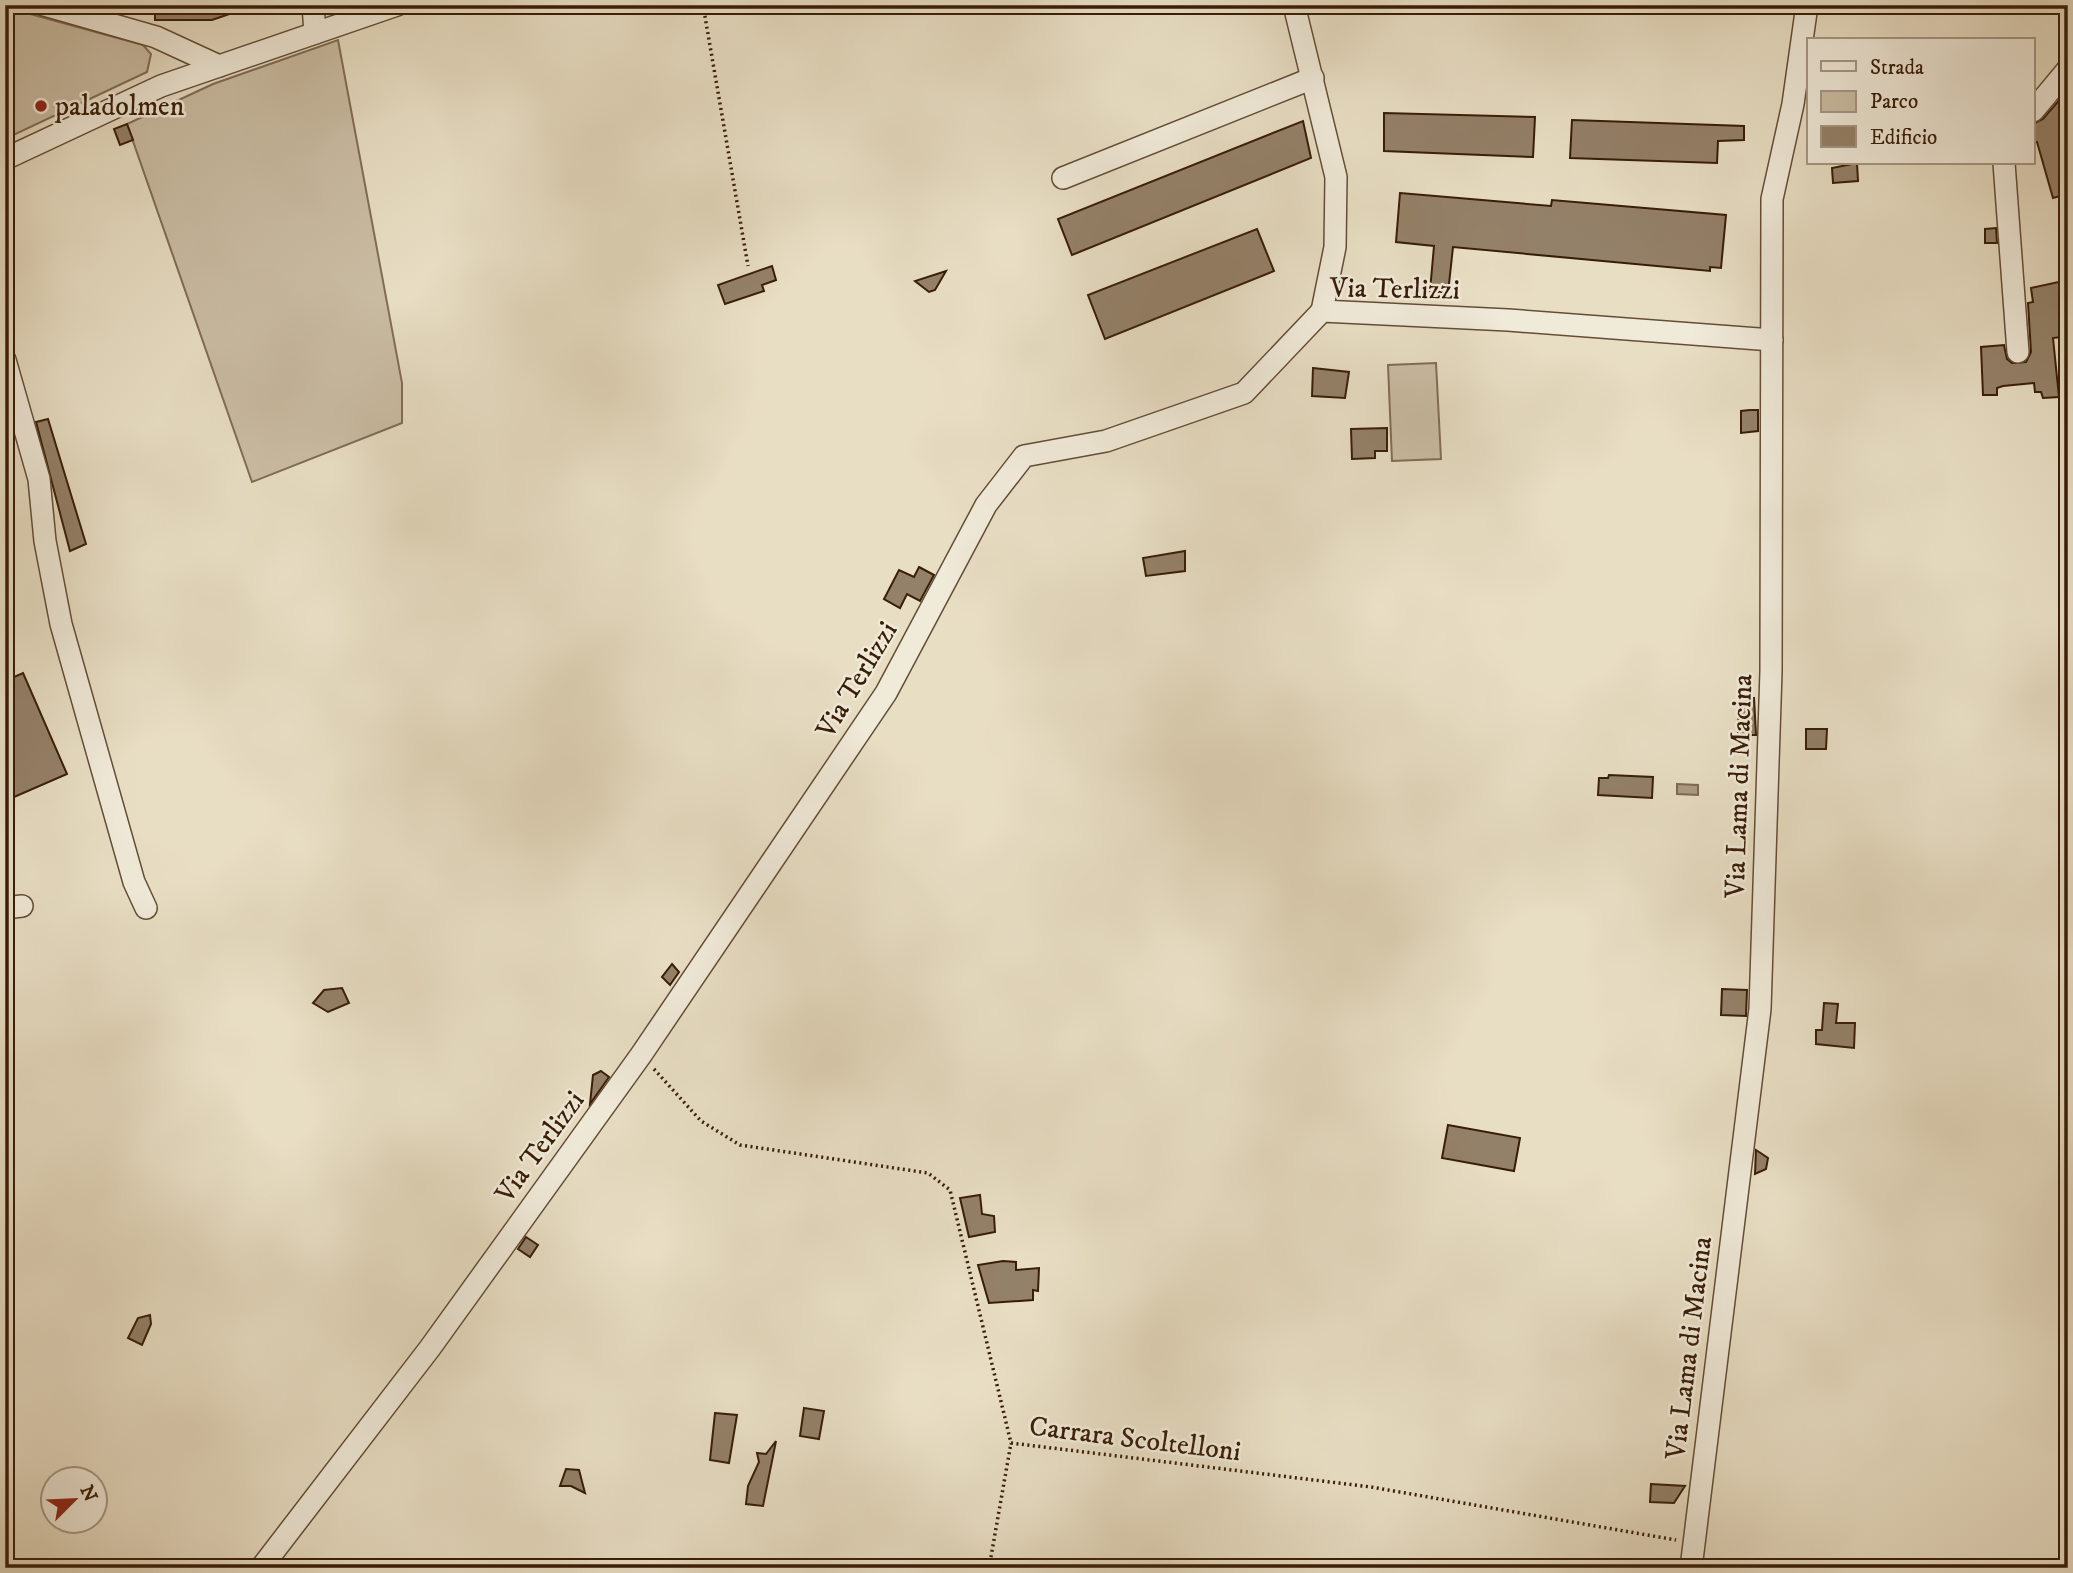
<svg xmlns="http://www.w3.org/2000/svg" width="2073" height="1573" font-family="'IM FELL DW Pica',serif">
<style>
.green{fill:#cabda4;stroke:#816d56;stroke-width:2}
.water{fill:#ac9c84;stroke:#7e6952;stroke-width:2}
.building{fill:#948169;stroke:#381d07;stroke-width:2}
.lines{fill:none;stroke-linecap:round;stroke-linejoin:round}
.minor-casing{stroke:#644d36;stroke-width:24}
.path{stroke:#381d07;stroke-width:3.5;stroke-dasharray:2 3.5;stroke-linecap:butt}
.minor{stroke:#f0ead9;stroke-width:21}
.poi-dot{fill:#8f2418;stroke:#f0ead9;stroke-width:2.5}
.labels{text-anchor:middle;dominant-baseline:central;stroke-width:5;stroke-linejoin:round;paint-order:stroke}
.poi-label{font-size:28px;fill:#381d07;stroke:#f0ead9;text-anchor:start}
.street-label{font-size:28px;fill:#381d07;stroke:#f0ead9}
</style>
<rect width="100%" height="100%" fill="#e8dec4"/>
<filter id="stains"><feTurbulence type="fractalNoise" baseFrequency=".00286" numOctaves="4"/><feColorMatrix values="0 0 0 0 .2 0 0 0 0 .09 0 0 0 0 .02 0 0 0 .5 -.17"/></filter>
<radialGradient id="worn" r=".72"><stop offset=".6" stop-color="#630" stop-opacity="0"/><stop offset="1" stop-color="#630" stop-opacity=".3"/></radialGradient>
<g class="green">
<polygon points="5,7 143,45 151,54 147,72 5,139"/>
<polygon points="338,40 402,383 402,423 252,482 127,124 213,84"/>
<polygon points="1436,363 1441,459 1392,461 1388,365"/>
</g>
<polygon class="water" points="1677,784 1698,785 1698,795 1677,794"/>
<g class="building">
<polygon points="155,5 240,5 241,10 212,20 155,20"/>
<polygon points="2068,90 2068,194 2053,198 2037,142 2033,143 2033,124 2043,119"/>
<polygon points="1384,113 1535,117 1533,157 1384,151"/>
<polygon points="1572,120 1744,126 1744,140 1718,141 1717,163 1570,158"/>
<polygon points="1303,121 1311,158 1072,255 1058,219"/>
<polygon points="127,124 133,140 120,145 114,129"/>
<polygon points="1857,163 1858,181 1833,183 1832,168"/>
<polygon points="1400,193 1551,206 1552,200 1726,215 1721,268 1710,267 1710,271 1453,247 1448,293 1430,291 1434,246 1396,242"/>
<polygon points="1996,228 1997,243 1985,243 1985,229"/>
<polygon points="1257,229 1274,271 1105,339 1088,295"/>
<polygon points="772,266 776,280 762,285 764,291 725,304 718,285"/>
<polygon points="946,271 935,290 929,292 915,281"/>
<polygon points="2068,280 2068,336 2053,338 2059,397 2043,398 2041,392 2035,392 2034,383 2003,386 1997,388 1997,395 1983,395 1981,347 2004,345 2007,359 2012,363 2026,362 2031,352 2028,303 2033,302 2031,288"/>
<polygon points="1313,368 1349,372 1345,398 1312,396"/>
<polygon points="1750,410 1758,410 1758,431 1741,433 1741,411"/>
<polygon points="48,419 86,544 70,551 36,422"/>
<polygon points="1387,428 1387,451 1375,451 1375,458 1352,459 1351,429"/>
<polygon points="1185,551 1185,571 1146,576 1143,558"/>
<polygon points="919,567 934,575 920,601 907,594 900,608 884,599 899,570 914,577"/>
<polygon points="23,673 67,774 5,801 5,681"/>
<polygon points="1739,698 1754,698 1756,735 1738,735"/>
<polygon points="1806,729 1827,729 1826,749 1806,749"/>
<polygon points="1609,775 1653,777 1652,798 1598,795 1599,778 1608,778"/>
<polygon points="672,964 679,972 670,985 662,977"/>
<polygon points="342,988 349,1003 328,1012 313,1003 324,990"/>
<polygon points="1722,989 1747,990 1746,1016 1721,1015"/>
<polygon points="1824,1003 1838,1004 1836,1023 1855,1023 1854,1048 1816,1044 1816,1030 1822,1030"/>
<polygon points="601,1071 609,1077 590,1104 593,1075"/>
<polygon points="1448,1125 1520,1138 1514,1171 1442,1158"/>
<polygon points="1756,1150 1768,1158 1766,1169 1755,1174"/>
<polygon points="980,1195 982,1214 994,1216 995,1232 969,1237 960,1198"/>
<polygon points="526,1237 538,1245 530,1257 518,1249"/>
<polygon points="1003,1261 1016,1262 1016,1270 1039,1268 1038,1291 1033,1290 1033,1300 989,1303 978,1265"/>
<polygon points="150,1315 151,1324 142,1345 128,1338 138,1318"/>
<polygon points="804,1408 824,1411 819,1439 800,1436"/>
<polygon points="715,1413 737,1415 729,1463 710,1460"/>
<polygon points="776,1441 763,1506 746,1504 748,1486 759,1462 757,1453 766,1454"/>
<polygon points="566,1469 579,1470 585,1493 571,1486 560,1486"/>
<polygon points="1651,1484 1685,1486 1674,1503 1650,1502"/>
</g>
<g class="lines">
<g class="minor-casing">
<g id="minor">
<polyline points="44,5 156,37 219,66"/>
<polyline points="313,5 315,33"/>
<polyline points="1294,5 1336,177 1335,247 1322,311"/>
<polyline points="2033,111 2068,69"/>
<polyline points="5,159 161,86 397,5"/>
<polyline points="2004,163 2018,352"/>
<polyline points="1063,178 1313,78"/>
<polyline points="5,360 39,479 45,541 61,624 134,882 146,908"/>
<polyline points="5,908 22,906"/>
<polyline points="261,1568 430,1348 641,1055 886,693 986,505 1024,456 1106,441 1244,393 1322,311 1508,320 1772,340"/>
<polyline points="1691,1568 1760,1009 1771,671 1772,199 1793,104 1807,5"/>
</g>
</g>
<g class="path">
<polyline points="703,5 748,266"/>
<polyline points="654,1069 701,1121 740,1145 928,1173 950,1190 1011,1443 1371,1487 1676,1540"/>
<polyline points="989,1568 1011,1443"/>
</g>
<use href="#minor" class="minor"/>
</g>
<circle class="poi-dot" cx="41" cy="106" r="7"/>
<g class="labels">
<g class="poi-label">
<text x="55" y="106">paladolmen</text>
</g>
<g class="street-label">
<text transform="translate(1395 289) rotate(1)">Via Terlizzi</text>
<text transform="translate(857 680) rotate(-59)">Via Terlizzi</text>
<text transform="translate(1739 786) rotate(-88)">Via Lama di Macina</text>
<text transform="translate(540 1147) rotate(-54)">Via Terlizzi</text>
<text transform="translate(1689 1348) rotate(-83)">Via Lama di Macina</text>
<text transform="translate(1135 1439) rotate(7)">Carrara Scoltelloni</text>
</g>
</g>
<rect width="2073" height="1573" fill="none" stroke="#e8dec4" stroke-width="28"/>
<rect x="7" y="7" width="2059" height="1559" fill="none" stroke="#381d07" stroke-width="3.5"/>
<rect x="14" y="14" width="2045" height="1545" fill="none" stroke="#381d07" stroke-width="2"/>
<rect x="1807" y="38" width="228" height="126" fill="#f0ead9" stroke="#a69885" stroke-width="2"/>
<rect x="1821" y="61" width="35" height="10" fill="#f0ead9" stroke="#a69885" stroke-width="2"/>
<text x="1870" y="74" font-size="21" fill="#381d07">Strada</text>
<rect x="1821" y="91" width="35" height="21" fill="#cabda4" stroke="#a69885" stroke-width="2"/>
<text x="1870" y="108" font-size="21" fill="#381d07">Parco</text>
<rect x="1821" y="126" width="35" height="21" fill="#948169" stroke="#a69885" stroke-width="2"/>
<text x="1870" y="144" font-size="21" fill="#381d07">Edificio</text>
<g transform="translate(74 1500) rotate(66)"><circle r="33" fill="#f0ead9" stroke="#a69885" stroke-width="2"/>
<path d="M0-5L12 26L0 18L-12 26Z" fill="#8f2418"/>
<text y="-10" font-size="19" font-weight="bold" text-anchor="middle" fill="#381d07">N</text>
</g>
<rect width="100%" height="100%" filter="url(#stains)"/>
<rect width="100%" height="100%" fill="url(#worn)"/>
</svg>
